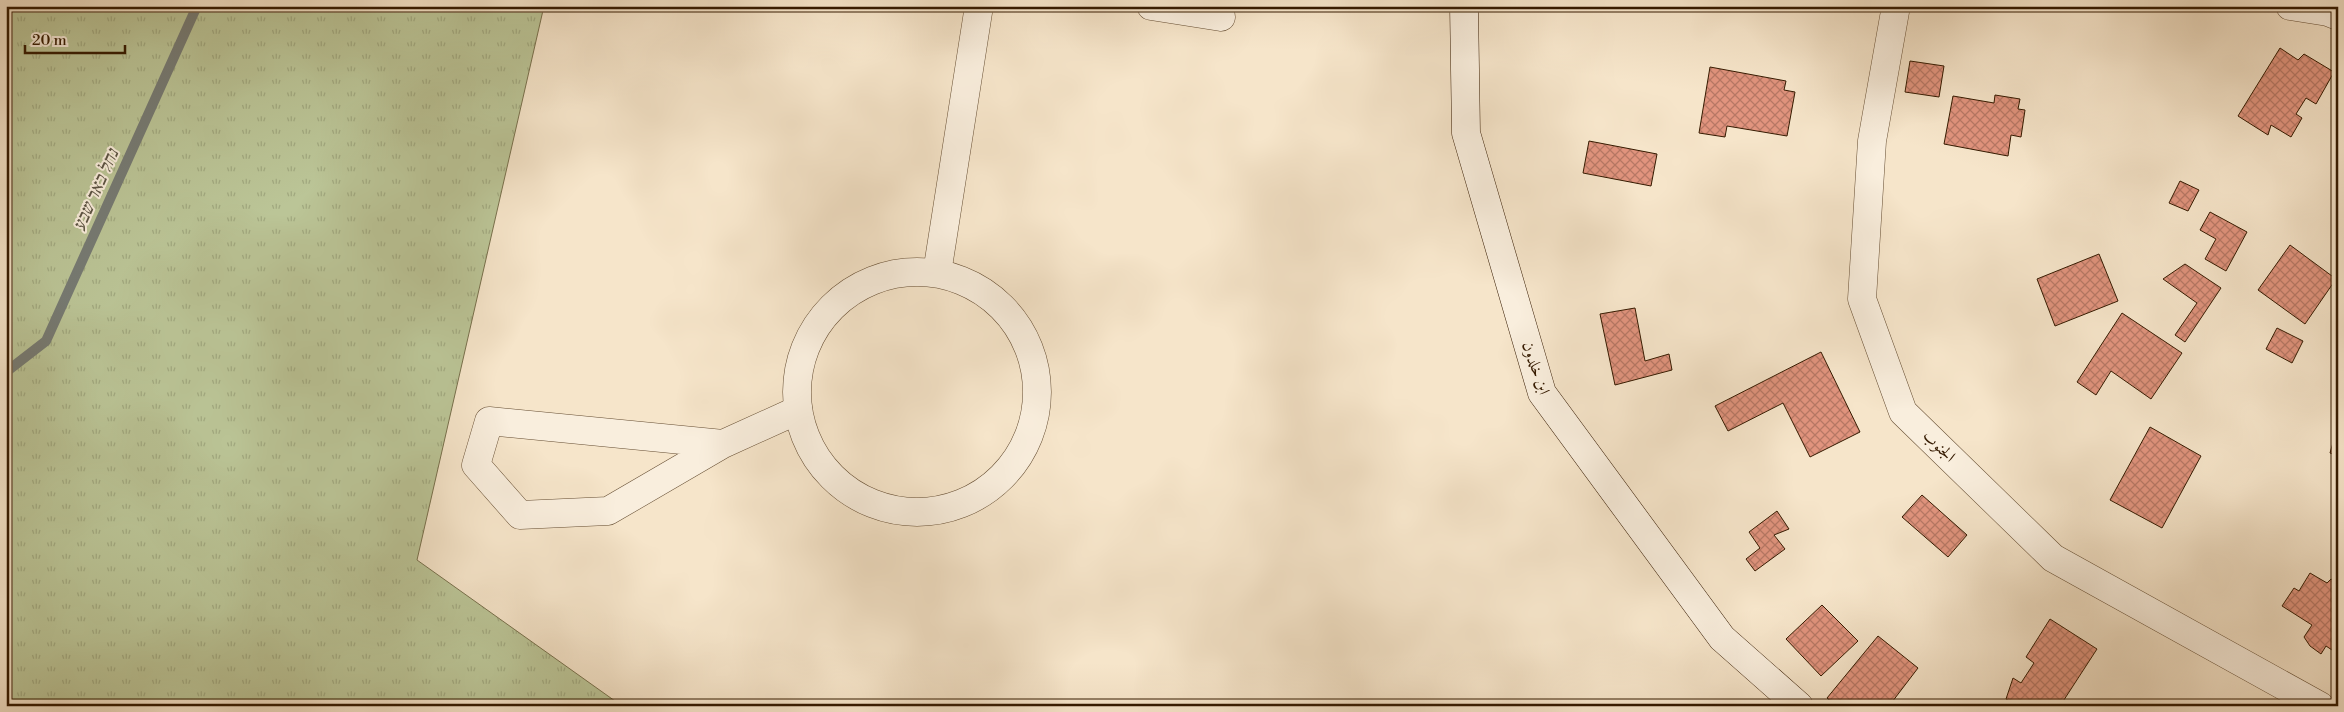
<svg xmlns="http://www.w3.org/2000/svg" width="2344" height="712" font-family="'Libre Bodoni',Amiri,'Frank Ruhl Libre',serif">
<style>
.grass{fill:url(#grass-tufts);stroke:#78704c}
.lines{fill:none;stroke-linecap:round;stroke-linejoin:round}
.stream{stroke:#767b74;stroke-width:10}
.building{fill:url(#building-cross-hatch);stroke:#351a00}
.street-casing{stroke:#654d32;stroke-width:29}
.secondary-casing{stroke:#351a00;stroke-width:29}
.street{stroke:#f9eedd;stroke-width:28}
.secondary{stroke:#f9eedd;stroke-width:28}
.labels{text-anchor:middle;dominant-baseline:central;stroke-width:4;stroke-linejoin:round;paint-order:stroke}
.street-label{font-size:16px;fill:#351a00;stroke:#f9eedd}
.water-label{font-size:18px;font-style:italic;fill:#5b5344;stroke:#f9eedd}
</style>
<defs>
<pattern id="grass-tufts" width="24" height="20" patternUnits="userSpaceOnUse" patternTransform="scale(1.25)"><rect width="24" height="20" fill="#bbc597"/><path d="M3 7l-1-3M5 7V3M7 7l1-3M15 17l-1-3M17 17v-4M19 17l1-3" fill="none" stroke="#a1a980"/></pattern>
<pattern id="building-cross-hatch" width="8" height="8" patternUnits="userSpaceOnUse" patternTransform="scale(1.25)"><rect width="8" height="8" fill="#e1947e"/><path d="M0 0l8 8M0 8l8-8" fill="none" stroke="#b77865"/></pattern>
</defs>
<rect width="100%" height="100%" fill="#f6e5ca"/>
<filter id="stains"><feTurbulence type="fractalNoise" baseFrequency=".004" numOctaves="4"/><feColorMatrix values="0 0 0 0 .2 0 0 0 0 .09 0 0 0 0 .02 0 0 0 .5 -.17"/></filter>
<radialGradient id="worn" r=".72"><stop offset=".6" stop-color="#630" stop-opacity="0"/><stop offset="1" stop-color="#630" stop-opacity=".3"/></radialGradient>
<polygon class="grass" points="6,6 544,6 417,560 622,706 6,706"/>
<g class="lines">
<polyline class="stream" points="6,372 46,341 197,6"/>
</g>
<g class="building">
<polygon points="2280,48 2298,60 2304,54 2334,72 2316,104 2306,98 2296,114 2302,118 2291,137 2271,125 2268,135 2238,116"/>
<polygon points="1910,61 1944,66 1939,97 1905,92"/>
<polygon points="1710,67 1786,81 1784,90 1795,92 1787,136 1727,126 1725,137 1699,133"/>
<polygon points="1995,95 2020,99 2018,109 2025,110 2021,137 2011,135 2008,156 1944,144 1953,96 1994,103"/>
<polygon points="1589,141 1657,154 1651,186 1583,173"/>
<polygon points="2180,181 2199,190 2188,211 2169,203"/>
<polygon points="2210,212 2247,232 2226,271 2205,259 2216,239 2200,230"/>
<polygon points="2290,245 2336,279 2305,324 2258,290"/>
<polygon points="2099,254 2118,301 2055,326 2037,279"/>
<polygon points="2185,264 2221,288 2185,342 2175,335 2197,303 2163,279"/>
<polygon points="1635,308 1645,361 1669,354 1672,370 1615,385 1600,314"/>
<polygon points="2122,313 2182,353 2151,399 2111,371 2096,395 2077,382"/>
<polygon points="2277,328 2303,341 2292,363 2266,349"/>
<polygon points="1821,352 1860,432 1810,457 1783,403 1728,431 1715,406"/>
<polygon points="2338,425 2338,456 2330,453"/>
<polygon points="2150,427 2201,456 2162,528 2110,500"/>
<polygon points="1922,495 1967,535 1948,557 1902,517"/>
<polygon points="1777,511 1789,529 1774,535 1785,549 1755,571 1746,559 1760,548 1749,532"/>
<polygon points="2310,573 2327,583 2331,579 2338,583 2338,654 2326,646 2321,654 2310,646 2304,637 2312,625 2282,606 2294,588 2299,591"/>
<polygon points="1822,605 1858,641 1821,676 1786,639"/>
<polygon points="2050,619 2097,649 2060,706 2017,706 2006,699 2013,678 2021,683 2034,663 2026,657"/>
<polygon points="1878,636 1918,668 1889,706 1836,706 1827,698"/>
</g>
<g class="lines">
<g class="street-casing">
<g id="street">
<polyline points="1151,6 1221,17"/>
<polyline points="1896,6 1872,141 1862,299 1903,412 2053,558 2320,706"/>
<polyline points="2290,6 2328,12 2338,16"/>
<circle cx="917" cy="392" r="120"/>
<polyline points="937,273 979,6"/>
<polyline points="723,444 608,511 520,515 476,465 489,421 723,444 798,410"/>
</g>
</g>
<g class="secondary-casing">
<polyline id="secondary" points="1464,6 1466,133 1542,393 1722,638 1799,706"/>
</g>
<use href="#street" class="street"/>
<use href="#secondary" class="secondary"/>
</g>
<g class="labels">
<g class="street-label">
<text transform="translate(1536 368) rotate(71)">ابن خلدون</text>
<text transform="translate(1939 446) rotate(44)">الجنوب</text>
</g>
<g class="water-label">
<text transform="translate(96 190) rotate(-66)">נחל באר שבע</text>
</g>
</g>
<rect width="2344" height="712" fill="none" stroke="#f6e5ca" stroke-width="25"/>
<rect x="8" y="8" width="2329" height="697" fill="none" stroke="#351a00" stroke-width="2.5"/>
<rect x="12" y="12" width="2319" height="687" fill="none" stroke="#351a00"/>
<path d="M25 45v8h100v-8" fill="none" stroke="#351a00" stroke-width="2.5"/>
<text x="32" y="45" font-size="15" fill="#351a00" stroke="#f9eedd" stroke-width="4" paint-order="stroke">20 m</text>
<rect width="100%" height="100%" filter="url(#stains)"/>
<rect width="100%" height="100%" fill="url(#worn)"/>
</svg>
